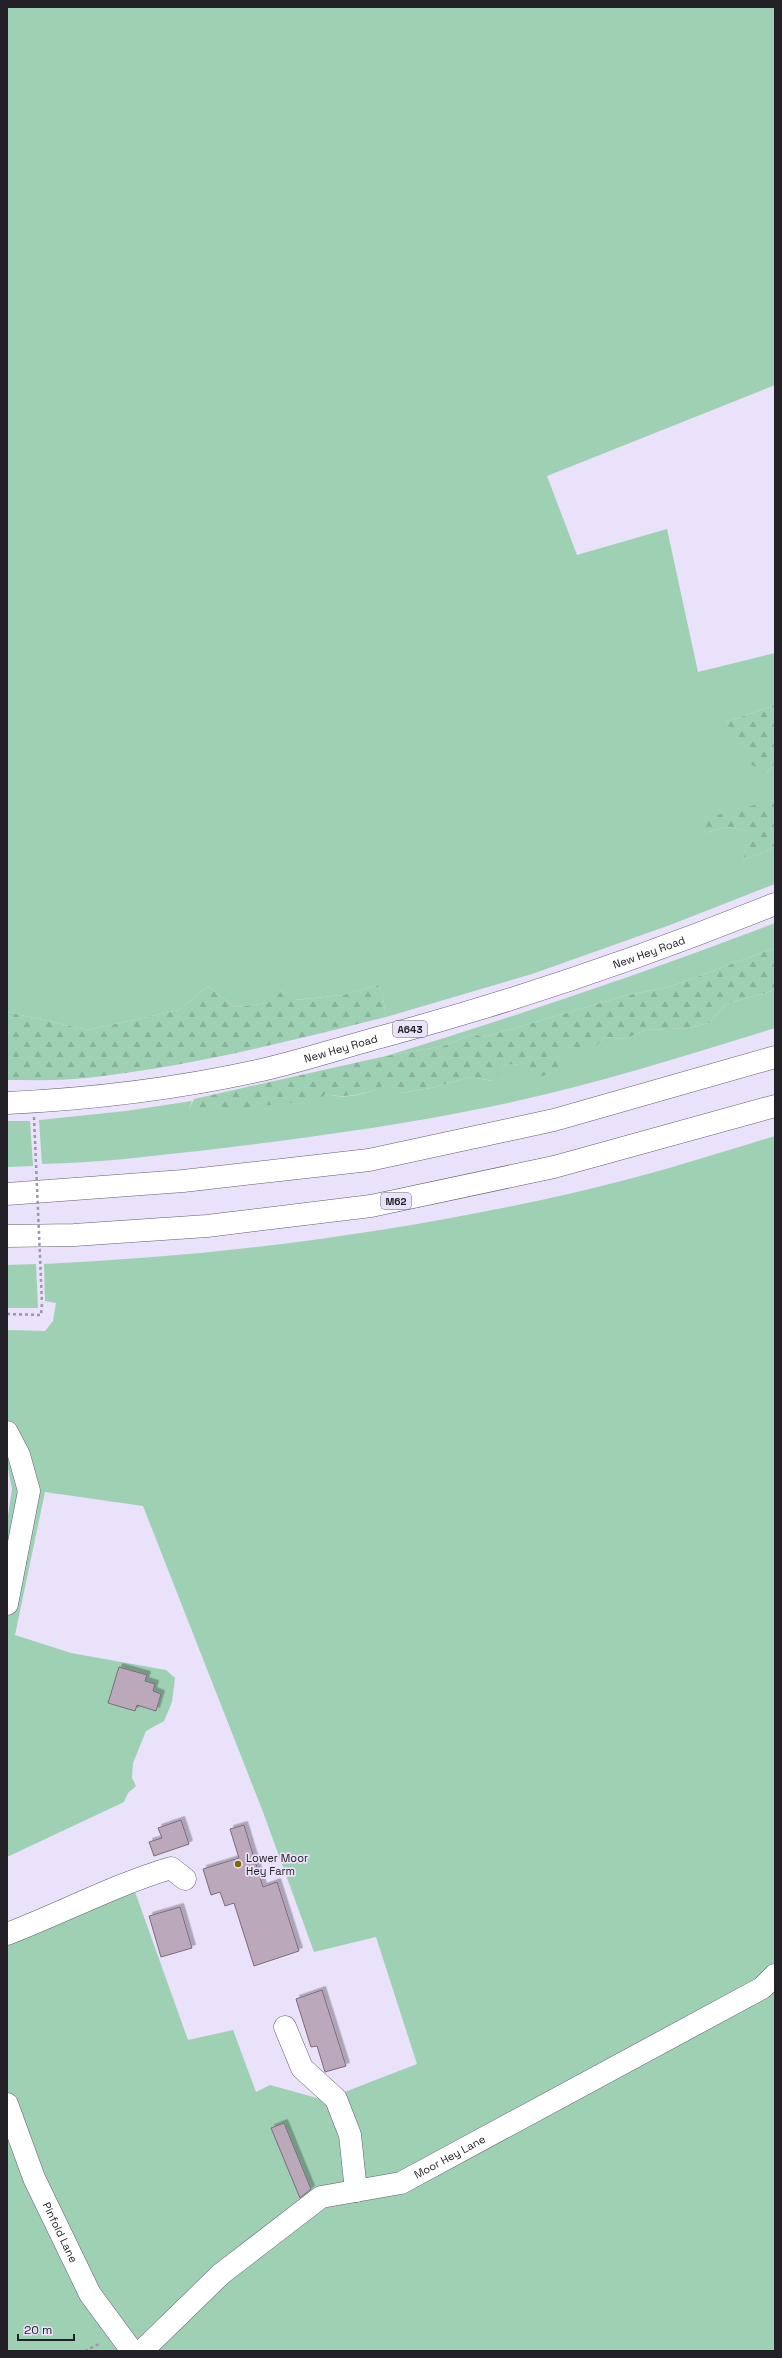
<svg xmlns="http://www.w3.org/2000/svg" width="782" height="2358" font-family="'Space Grotesk',sans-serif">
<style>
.grass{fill:#9ed1b4}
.forest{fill:url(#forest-firs)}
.building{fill:#bca8bb;stroke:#7c6a7b;filter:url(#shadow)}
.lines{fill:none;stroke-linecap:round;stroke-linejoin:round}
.minor-casing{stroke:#635c71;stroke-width:23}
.major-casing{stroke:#635c71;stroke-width:23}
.highway-casing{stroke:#635c71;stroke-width:23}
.path{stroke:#9d96a8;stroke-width:2.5;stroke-dasharray:3 3;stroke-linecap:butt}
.minor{stroke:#fff;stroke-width:22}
.major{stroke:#fff;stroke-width:22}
.highway{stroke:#fff;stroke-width:22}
.path-bridge{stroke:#9d96a8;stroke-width:2.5;stroke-dasharray:3 3;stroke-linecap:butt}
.poi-dot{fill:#7a6a02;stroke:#eae1fa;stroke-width:1.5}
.labels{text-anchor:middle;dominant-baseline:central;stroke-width:3.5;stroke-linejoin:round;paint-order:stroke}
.shield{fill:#eae1fa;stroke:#5f5a67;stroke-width:1}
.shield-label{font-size:10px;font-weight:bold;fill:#232028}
.street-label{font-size:11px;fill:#232028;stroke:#eae1fa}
.poi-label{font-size:11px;fill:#232028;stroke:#eae1fa;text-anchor:start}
</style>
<defs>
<pattern id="forest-firs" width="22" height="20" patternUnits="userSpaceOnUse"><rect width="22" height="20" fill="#9ed1b4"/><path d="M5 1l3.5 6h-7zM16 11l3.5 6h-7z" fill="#88b39b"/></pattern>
<filter id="shadow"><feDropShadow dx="3.5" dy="-3.5" stdDeviation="0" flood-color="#0004"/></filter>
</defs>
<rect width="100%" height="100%" fill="#eae1fa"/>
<g class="grass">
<polygon points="7,7 775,7 775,385 547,476 577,555 667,529 698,672 775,653 775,705 726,722 765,773 775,764 775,802 773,800 705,833 727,827 749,831 743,860 769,850 775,845 775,884 670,925 532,974 386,1017 382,992 378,985 343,995 295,1000 282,991 267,1003 235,1007 208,986 179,1010 88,1030 7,1012"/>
<path d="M775,923V948L672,986L624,996L484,1037L473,1034L443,1046L386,1056C517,1016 647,972 775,923Z"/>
<path d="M775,990V1028C681,1057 586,1087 489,1107C395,1126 301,1139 207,1150C152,1156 97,1163 42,1164L39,1120L126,1111L192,1101L189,1109L325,1094C350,1101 372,1092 394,1080L401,1093L431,1088L470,1077L493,1081L505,1064L519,1065L566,1047H596L604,1037L625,1039L645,1030L689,1028L709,1023L726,1004Z"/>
<polygon points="7,1121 30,1121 33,1166 7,1167"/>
<path d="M775,1136V2351H7V1925L134,1889L188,2040L233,2030L256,2092L270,2085L324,2100L417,2064L376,1937L314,1952L263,1812L143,1506L45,1492L15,1635L71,1653L166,1670L175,1678L172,1702L164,1721L146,1731L133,1763L132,1778L136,1786L128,1793L124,1802L7,1857V1522L12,1489L7,1463V1330L45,1331L53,1321L56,1303L45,1301L44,1264C224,1256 402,1232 577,1192C644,1177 709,1156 775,1136Z"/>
<polygon points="36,1264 38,1308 7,1308 7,1265"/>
</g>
<g class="forest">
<polygon points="775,705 775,764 765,773 749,763 726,722"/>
<polygon points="773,800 775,802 775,845 769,850 743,860 748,831 727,827 705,833 702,819"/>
<path d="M775,948V990L726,1004L709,1023L689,1028L645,1030L625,1039L604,1037L596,1047H566L559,1070L531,1080L519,1065L505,1064L494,1081L470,1077L431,1088L401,1093L393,1081C372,1092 350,1100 325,1094L319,1100L193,1113L189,1109L194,1099L386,1056L443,1046L473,1034L484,1037L624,996L672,986Z"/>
<path d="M378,985L382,992L386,1017C286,1042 188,1067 86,1078C60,1081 33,1080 7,1080V1012L88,1030L179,1010L208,986L235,1007L267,1003L282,991L296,1000L343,995Z"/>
</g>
<g class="building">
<polygon points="119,1667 147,1675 145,1681 155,1684 153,1691 161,1694 156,1711 137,1705 135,1711 108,1703"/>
<polygon points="181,1820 189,1844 154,1856 149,1842 162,1838 158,1828"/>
<polygon points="244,1825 263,1887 277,1882 299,1951 254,1966 234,1903 225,1906 220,1892 211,1895 203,1869 239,1858 230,1829"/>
<polygon points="180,1907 192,1948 161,1957 149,1916"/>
<polygon points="322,1990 346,2066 325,2072 317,2046 311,2047 296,1999"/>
<polygon points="284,2123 311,2189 300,2198 271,2128"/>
</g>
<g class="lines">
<g class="minor-casing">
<g id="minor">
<polyline points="7,1432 19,1455 29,1491 7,1604"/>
<path d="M7,1934C62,1913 114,1885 171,1868L185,1879"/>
<polyline points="285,2027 302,2068 336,2099 350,2135 356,2191"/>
<path id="s1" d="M7,2104L34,2178L90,2294L132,2351"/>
<path id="s2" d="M142,2351L221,2274L321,2197L401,2183L762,1988L775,1975"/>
</g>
</g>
<g class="major-casing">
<g id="major">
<path id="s3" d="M7,1103C91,1099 175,1089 257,1071C298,1062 340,1048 381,1037C515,1001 646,956 775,904"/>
</g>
</g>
<g class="highway-casing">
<g id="highway">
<polyline points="7,1194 183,1181 369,1160 554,1120 775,1057"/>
<polyline points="7,1236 74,1235 207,1226 371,1206 554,1167 775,1106"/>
</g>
</g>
<g class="path">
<polyline points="7,1314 41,1315 42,1303"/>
<polyline points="85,2351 101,2343"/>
</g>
<use href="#minor" class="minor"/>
<use href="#major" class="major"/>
<use href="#highway" class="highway"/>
<polyline class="path-bridge" points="34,1117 42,1303"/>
</g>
<circle class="poi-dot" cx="238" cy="1864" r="4"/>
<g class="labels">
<g class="shield">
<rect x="393" y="1021" width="34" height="16" rx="3"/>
<rect x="381" y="1193" width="30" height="16" rx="3"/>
</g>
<g class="shield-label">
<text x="410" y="1029">A643</text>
<text x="396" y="1201">M62</text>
</g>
<g class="street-label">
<text stroke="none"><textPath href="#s3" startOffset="662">New Hey Road</textPath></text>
<text stroke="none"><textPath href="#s3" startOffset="339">New Hey Road</textPath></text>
<text stroke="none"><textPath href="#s2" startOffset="373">Moor Hey Lane</textPath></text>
<text stroke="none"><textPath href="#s1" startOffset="139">Pinfold Lane</textPath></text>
</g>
<g class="poi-label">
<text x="246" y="1858">Lower Moor<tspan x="246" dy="13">Hey Farm</tspan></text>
</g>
</g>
<rect width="782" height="2358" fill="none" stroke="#232028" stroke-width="16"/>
<path d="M18 2334v6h56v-6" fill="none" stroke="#232028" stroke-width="2"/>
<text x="24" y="2334" font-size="12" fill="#232028" stroke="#eae1fa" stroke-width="3" paint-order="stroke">20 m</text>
</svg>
